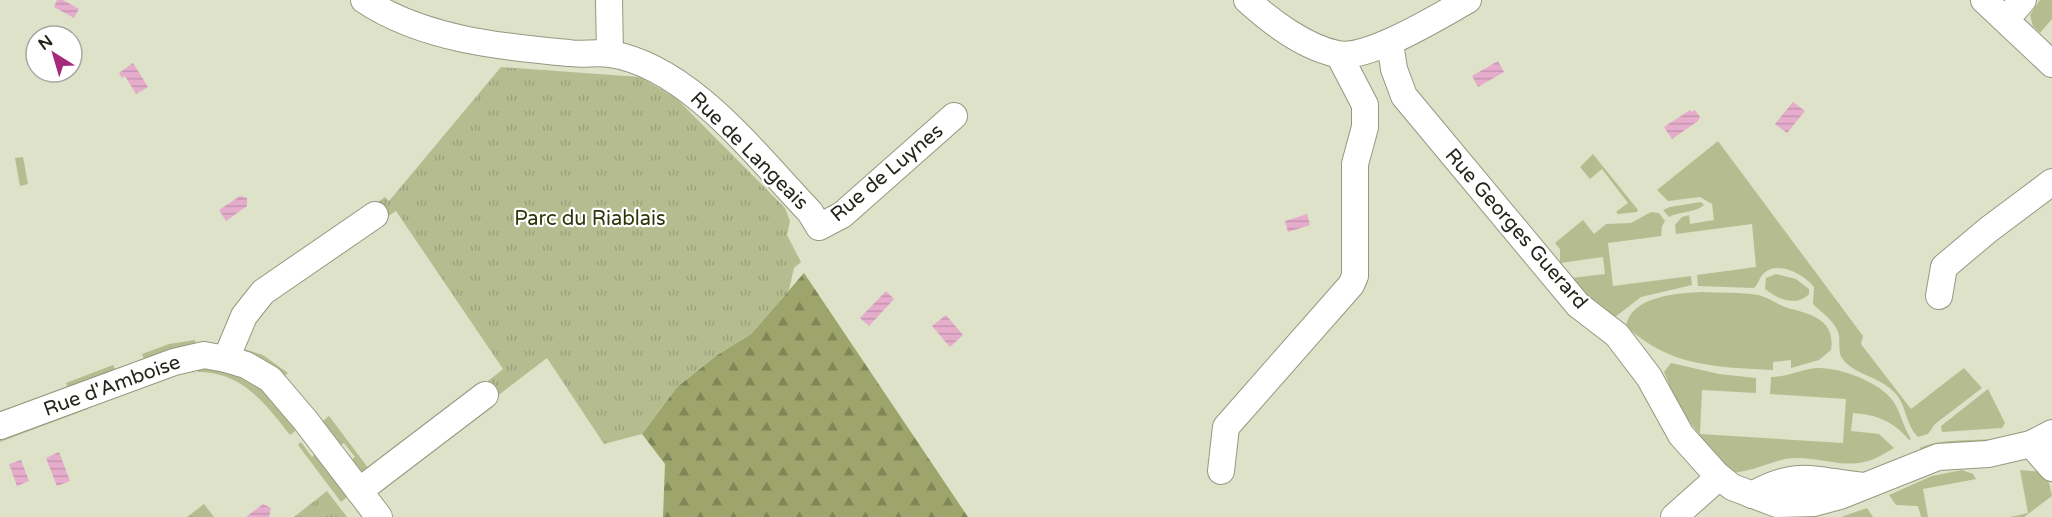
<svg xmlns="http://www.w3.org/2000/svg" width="2052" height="517" font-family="'Varela Round',sans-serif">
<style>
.green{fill:#b5bd90}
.forest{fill:url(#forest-firs)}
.park{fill:url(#park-tufts)}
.water{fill:url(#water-rules)}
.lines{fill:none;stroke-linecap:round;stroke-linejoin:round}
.minor-casing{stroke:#949981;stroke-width:28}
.minor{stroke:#fff;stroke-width:26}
.labels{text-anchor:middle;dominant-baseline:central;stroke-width:4.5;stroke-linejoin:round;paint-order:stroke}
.street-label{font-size:20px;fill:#24261c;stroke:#fff}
.park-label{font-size:20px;fill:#313608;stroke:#fff}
</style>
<defs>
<pattern id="forest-firs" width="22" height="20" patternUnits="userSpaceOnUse" patternTransform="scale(1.5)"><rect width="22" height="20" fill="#9da56c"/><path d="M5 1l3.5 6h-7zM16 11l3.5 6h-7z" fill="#808658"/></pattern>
<pattern id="park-tufts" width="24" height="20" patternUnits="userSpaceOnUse" patternTransform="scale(1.5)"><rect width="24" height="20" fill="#b5bd90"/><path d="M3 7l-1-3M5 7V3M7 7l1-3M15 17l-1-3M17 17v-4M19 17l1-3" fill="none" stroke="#9ca27c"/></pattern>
<pattern id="water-rules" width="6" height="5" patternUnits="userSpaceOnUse" patternTransform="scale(1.5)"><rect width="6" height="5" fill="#e6accc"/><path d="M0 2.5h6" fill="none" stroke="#c594af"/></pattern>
</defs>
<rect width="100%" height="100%" fill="#dde2c8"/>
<g class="green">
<polygon points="2040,0 2052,0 2052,19 2040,33 2033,26 2030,15"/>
<path d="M1718,141L1863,336L1861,344L1911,409L1964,368L1982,388L1935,424L1928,434L1918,437C1905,424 1907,406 1895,393C1881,377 1852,374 1842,358C1838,352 1840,342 1839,335C1836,322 1822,313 1813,304L1814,287C1805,275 1778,260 1764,273C1759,277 1759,284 1754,288L1698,286L1697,275L1756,267L1752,224L1676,234L1675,225L1682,217L1689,215L1690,224L1714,220L1712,204L1700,197L1668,201L1657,190Z"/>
<polygon points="1593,154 1638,210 1637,212 1618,214 1616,212 1628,203 1602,169 1590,179 1580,167"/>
<polygon points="23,157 28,184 20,186 15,158"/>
<path d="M1701,202L1704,205C1695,213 1680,211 1669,217L1663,210L1670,207Z"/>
<polygon points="1651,212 1659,213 1665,221 1662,226 1661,236 1608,243 1613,286 1691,276 1692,285 1641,297 1615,317 1578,289 1572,278 1605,274 1603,257 1560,263 1560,249 1555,243 1583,220 1594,234 1606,224 1631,223"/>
<path d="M1776,274L1796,279L1809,289V294C1797,307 1777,299 1765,289L1766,278Z"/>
<path d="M1702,292C1720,293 1740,292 1758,295C1768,297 1778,305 1788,308C1811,314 1836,320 1831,350L1819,360L1791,368V360L1773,362V370C1716,367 1670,367 1626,326C1631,296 1678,293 1702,292Z"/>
<polygon points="195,340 196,345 171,349 144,359 142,354 169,344"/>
<polygon points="240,348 263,355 288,373 282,378"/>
<path d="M197,363L256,379L299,428L290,435C265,403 242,372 198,372Z"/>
<path d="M1671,363L1719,374L1756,378V393L1702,390L1700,434L1843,443L1846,399L1770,394L1771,377C1788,377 1801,369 1817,368C1839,367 1880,382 1893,401C1901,412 1903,427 1911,439L1909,440C1893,421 1878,415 1853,413L1851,431L1879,434L1894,448C1885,453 1875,460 1864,462C1839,468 1811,454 1785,459C1772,462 1741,475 1731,472L1699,438V434L1680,410L1664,372Z"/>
<polygon points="113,365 116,371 68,389 66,383"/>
<polygon points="1988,389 2005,423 2002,428 1942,432 1941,426"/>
<polygon points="86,402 88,409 0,442 0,435"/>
<polygon points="329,416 372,473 359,472 348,463 355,457 344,443 337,448 319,424"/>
<path d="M2024,432L2027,438L1925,451L1919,448C1953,434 1991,446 2024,432Z"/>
<polygon points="301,442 312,457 318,452 351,494 341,502 298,445"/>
<polygon points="1962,470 1973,474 1976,479 1923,489 1928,517 1921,517 1918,506 1896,505 1889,495 1932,476"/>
<polygon points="2020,470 2043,472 2048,478 2052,496 2024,517 2010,517 2028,513"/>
<polygon points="1867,508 1873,517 1841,517"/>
</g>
<polygon class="forest" points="804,273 968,517 663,517 665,464 642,434 677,387 717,355 751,334"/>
<g class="park">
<polygon points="501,67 640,77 676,98 785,208 790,221 787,235 801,262 794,268 789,290 751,334 717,355 677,387 642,434 604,444 547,358 483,407 473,393 503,369 396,211 364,232 355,218 385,197 389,201"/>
<polygon points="327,491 347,517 294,517"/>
<polygon points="204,504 214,517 187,517"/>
</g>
<g class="water">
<polygon points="57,0 63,0 79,9 74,18 54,7"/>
<polygon points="1498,61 1504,72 1478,87 1472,76"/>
<polygon points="133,63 148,87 136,94 125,76 122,78 119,73"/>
<polygon points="1793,102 1805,111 1787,133 1775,124"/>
<polygon points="1690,110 1692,112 1695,110 1700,117 1698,121 1672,139 1664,127"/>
<polygon points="240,196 247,198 247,206 226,221 219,210"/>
<polygon points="1307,214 1310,225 1288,232 1285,221"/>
<polygon points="886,291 894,299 869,326 860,318"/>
<polygon points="946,315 963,335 950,347 932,326"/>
<polygon points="59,452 70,481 57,486 46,458"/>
<polygon points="21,460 29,481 17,486 9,464"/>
<polygon points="263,504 271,508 269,517 246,517"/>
</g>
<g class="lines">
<g class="minor-casing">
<g id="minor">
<path d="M364,0C422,39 501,47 569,53C582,55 597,52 610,54C689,66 757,157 810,212L819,227L842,215L954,116"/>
<polyline points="609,0 610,54"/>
<path d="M1247,0C1271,22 1305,47 1337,54C1367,61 1441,15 1468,0"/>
<polyline points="1984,0 2052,64"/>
<polyline points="2006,19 2023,0"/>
<polyline points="1390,43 1394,69 1404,96 1578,305 1617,335 1649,377 1681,435 1716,474 1732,487 1777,504 1814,503 1840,496 1938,457 1988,454 2031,444 2052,433"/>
<polyline points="1939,296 1944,267 1988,230 2052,182"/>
<polyline points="226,359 244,316 263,292 375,215"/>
<polyline points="0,426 174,362 204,355 226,359 246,365 270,379 305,420 379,517"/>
<polyline points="2031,444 2052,468"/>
<polyline points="1221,471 1226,427 1351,285 1355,276 1355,164 1365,127 1365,105 1339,55"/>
<polyline points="359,491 485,395"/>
<path d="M1752,495C1798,469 1815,481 1863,486"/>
<polyline points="1674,517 1719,477"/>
</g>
</g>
<use href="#minor" class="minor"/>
</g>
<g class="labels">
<g class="street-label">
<text transform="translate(749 151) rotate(45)">Rue de Langeais</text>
<text transform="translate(887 173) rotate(-40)">Rue de Luynes</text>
<text transform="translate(1516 229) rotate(49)">Rue Georges Guerard</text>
<text transform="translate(112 386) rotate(-20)">Rue d'Amboise</text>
</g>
<g class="park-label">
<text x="590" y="219">Parc du Riablais</text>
</g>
</g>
<g transform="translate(54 54) rotate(323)"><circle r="28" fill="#ffffff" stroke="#a7a8a4" stroke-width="1.5"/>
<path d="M0-4.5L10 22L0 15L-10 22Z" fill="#a6297c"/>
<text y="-9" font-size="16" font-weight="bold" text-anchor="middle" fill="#24261c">N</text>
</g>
</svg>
